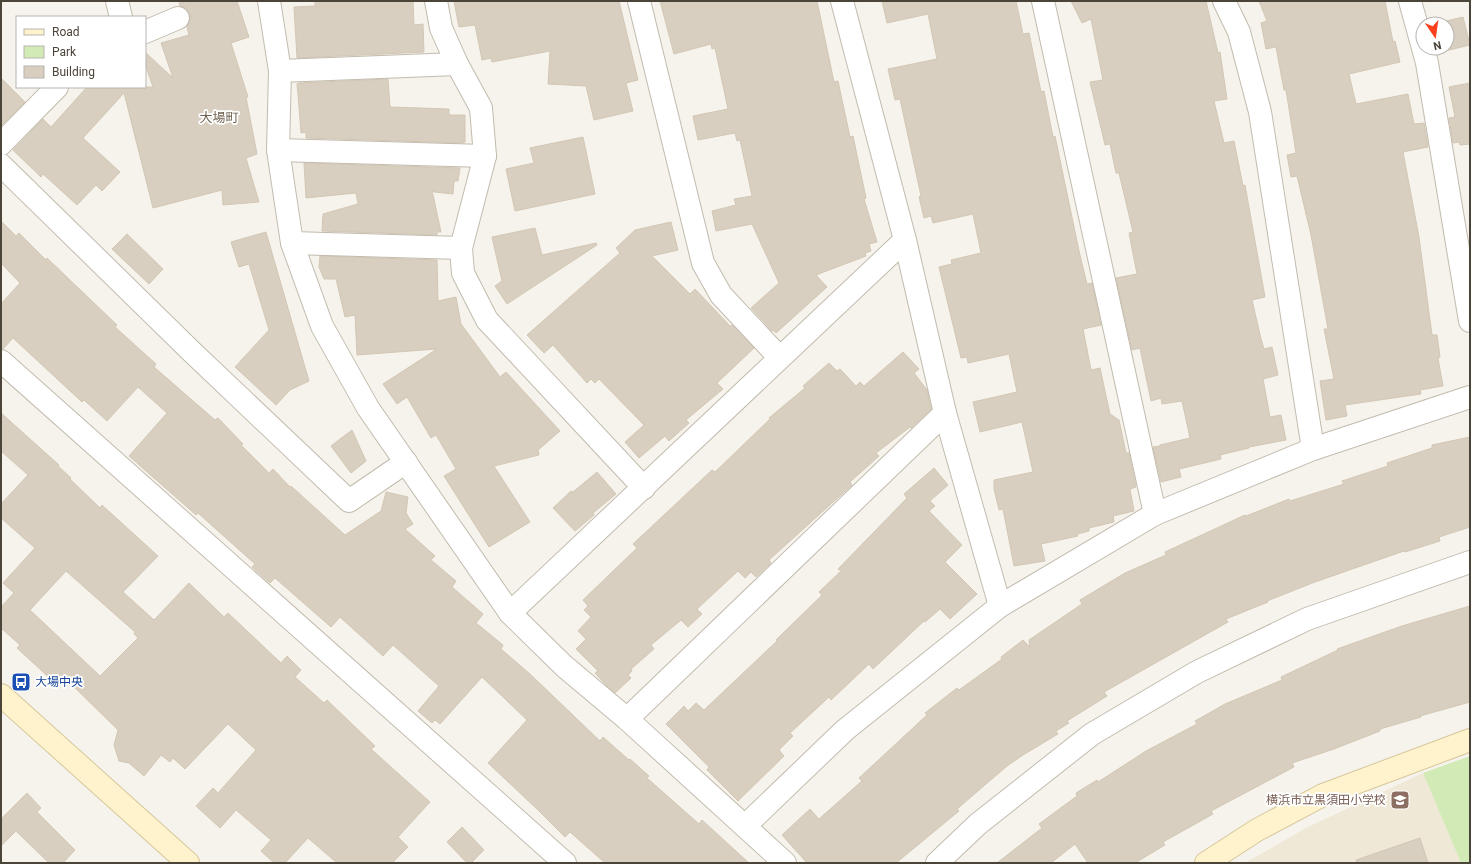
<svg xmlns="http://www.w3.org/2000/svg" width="1471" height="864" font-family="Roboto,'Noto Sans JP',sans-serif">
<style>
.education{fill:#efe8d6}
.green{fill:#d2eab5}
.building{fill:#d8cfc1;stroke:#d3c7b4;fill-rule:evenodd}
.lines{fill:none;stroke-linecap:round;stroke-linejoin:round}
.street-casing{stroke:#c2bbae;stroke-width:24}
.secondary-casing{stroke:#d6c79b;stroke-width:24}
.street{stroke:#fff;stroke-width:22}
.secondary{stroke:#fff3cd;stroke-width:22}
.labels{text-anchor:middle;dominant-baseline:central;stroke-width:3.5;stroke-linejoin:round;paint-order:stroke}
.transit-label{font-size:12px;fill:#164399;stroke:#fff;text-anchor:start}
.education-label{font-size:12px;fill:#785e54;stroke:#fff;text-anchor:end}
.neighbourhood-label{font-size:13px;fill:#6e6250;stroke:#fff}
</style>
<rect width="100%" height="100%" fill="#f6f3ec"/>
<polygon class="education" points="1423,773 1461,863 1245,863 1306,828"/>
<polygon class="green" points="1470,756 1470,863 1461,863 1423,773"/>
<g class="building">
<polygon points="179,1 237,1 249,37 231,43 248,97 246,97 257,154 246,158 259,202 223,205 222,190 153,208 124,93 83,138 120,172 102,191 96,185 77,205 43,174 41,177 13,150 43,119 51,127 87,87 153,87 145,64 145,52 173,78 161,43 189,35 187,27 190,20 190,14 186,8 180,6"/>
<polygon points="315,1 413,1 414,25 423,24 424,52 297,58 294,7 315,6"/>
<polygon points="454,1 619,1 638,80 626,83 633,111 594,120 586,86 548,84 550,51 492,62 491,58 482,60 475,25 459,27"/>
<polygon points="660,1 817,1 834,82 838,81 850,137 853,136 866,198 864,199 877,242 869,244 871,251 865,253 866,256 816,275 827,287 776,333 773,330 772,331 751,308 779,283 752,224 716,231 712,211 736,205 734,199 752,196 740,140 737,141 735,133 698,140 693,116 728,109 715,48 712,49 711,44 674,54"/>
<polygon points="882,1 1016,1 1023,34 1029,33 1041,92 1044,91 1053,137 1055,136 1079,251 1087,284 1092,283 1101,325 1083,329 1091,370 1100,368 1110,414 1119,420 1126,453 1129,453 1136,487 1130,489 1134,511 1113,516 1114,522 1089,528 1089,531 1077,534 1078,536 1041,544 1045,561 1014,566 1003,509 999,510 994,489 994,480 1033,472 1022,422 980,432 973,402 1017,392 1009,354 968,363 967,357 961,358 939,267 952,264 951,260 981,253 973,214 933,223 931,216 924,218 919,197 921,196 900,99 895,100 888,69 937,59 928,14 887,23"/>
<polygon points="1071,1 1206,1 1218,53 1220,52 1227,99 1214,101 1224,143 1234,141 1243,186 1245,185 1265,297 1252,300 1261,339 1264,349 1272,347 1278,375 1263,379 1270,417 1281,415 1286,440 1249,447 1249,448 1220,455 1221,459 1179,469 1181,477 1161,482 1153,447 1160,446 1160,445 1190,438 1182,401 1162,404 1161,398 1151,401 1140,348 1132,350 1116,278 1137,274 1129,233 1133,232 1119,173 1116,173 1110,144 1105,145 1090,82 1103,80 1091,19 1082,23"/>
<polygon points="1259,1 1385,1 1393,42 1395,41 1400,62 1349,74 1356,104 1408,94 1414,124 1424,123 1428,147 1403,152 1419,237 1432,335 1437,335 1440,357 1438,358 1443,386 1420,390 1421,394 1345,405 1347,416 1326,420 1320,381 1334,379 1324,329 1328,329 1311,235 1297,176 1291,177 1287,155 1296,153 1286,90 1284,90 1276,47 1266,49 1261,23 1267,21"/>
<polygon points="1463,17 1470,45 1441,52 1440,48 1447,48 1447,24 1434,24"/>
<polygon points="1,78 25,102 1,126"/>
<polygon points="388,79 390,107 449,109 449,115 465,115 465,142 462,143 306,138 306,132 301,133 298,94 297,84 299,83"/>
<polygon points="1470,83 1470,144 1460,145 1459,142 1453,143 1449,118 1455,117 1449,87"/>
<polygon points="583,137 595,194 515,211 506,169 534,163 530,148"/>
<polygon points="304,163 460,168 458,181 454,181 453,194 434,192 432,190 441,232 437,232 437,235 322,231 323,214 358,204 356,193 306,198"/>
<polygon points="1,221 16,236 19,233 46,260 47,258 117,325 115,327 156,364 154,367 215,420 218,418 243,444 241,445 269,473 273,469 290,487 291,486 345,535 381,511 386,492 408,497 406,513 413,524 405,529 435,556 431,560 456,581 452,587 483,614 476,623 503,645 501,649 530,674 600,741 603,737 629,760 630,759 649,776 647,778 699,824 702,820 749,863 605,863 570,832 565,837 538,810 488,763 527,720 482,677 440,724 435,720 432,723 418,711 439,686 393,645 383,656 340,617 331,627 275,578 270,583 252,567 255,564 198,513 196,515 129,456 167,413 138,387 107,421 84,400 82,402 13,338 3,349 1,349 1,304 20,283 1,263"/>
<polygon points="671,222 678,250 652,256 690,294 695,289 730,326 732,325 754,348 717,383 723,389 686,420 689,423 669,441 665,436 639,458 625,442 644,425 599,379 595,383 591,379 587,383 553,345 544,353 527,335 620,253 616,248 635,230"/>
<polygon points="535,228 542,255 596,243 597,245 507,304 495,286 502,281 492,237"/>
<polygon points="266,232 309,381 290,390 276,405 235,367 269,330 249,264 239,267 231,242"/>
<polygon points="127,234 163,269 149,284 112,249"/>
<polygon points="320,256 437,260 438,301 456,297 461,324 500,377 506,372 560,431 538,450 539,455 494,466 530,522 489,547 444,476 456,469 436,435 431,438 407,397 397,404 383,384 437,349 357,355 355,315 345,317 336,279 324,279 319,267"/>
<polygon points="903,352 919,369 914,373 927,390 931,409 911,428 910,427 876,453 879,456 850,482 852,485 769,560 771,563 756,577 751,572 745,578 738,571 697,609 702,614 688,627 681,620 651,645 654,649 631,669 632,671 628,675 631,678 615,693 607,686 595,673 598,671 576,649 586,639 578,631 591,617 584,610 588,606 583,600 637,548 633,544 712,470 715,472 770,419 769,418 805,388 803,386 829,363 837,371 840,369 856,386 860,382 864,386"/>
<path d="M1,413L59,465L58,466L71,478L70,479L100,508L102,505L158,556L123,592L154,620L189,583L224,617L228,613L281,663L287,656L301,670L295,677L324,703L327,700L375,746L371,749L430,802L398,837L408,847L392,863H337L308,838L285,863H274L261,851L271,840L236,810L220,828L196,806L213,788L218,793L256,750L228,724L185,769L173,758L170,762L161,755L144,776L129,763L119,761L114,745L118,730L62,675L55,683L17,648L20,645L1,628V607L14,593L3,583L35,548L1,518V504L28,475L1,451ZM66,571L135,632L134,634L138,638L100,676L30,610Z"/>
<polygon points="352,430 366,461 351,473 331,446"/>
<polygon points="1470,437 1470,527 1439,537 1440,541 1405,552 1404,551 1315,582 1267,601 1268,602 1226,619 1228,622 1104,692 1107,696 1067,721 1069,723 1056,731 1058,734 1023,755 1007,766 957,809 959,811 896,863 807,863 782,835 810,809 819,819 862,781 859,778 927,715 925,713 957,688 959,690 1002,659 1001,657 1023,640 1030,647 1029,640 1082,604 1080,600 1125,573 1166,555 1165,552 1245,515 1246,516 1289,499 1290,501 1344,484 1342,481 1388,466 1387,463 1432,448 1432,445"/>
<polygon points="934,468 948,485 930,501 935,506 929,511 962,545 945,562 977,594 950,619 940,609 925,622 924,621 873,669 869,664 831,700 829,697 790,733 793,736 779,750 784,756 738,801 707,770 709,767 666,724 684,706 688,711 696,703 704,710 777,641 776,640 822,595 819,592 841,571 838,569 907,498 904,494"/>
<polygon points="597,472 616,494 593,513 594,515 575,531 553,508 571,491 573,492"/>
<polygon points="1470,606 1470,702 1420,716 1421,717 1380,729 1380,731 1334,749 1292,763 1294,767 1211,811 1213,814 1163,842 1165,845 1135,863 1088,863 1075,844 1051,863 997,863 1042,828 1039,824 1077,796 1076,793 1097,780 1098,782 1146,751 1197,724 1195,721 1225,704 1282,680 1281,677 1338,650 1337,649 1402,626"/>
<polygon points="27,793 41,808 37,812 75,850 63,863 49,863 16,831 1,846 1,819"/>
<polygon points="462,827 484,850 471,863 467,863 447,842"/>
<polygon points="1420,838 1428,863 1357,863 1356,860"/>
</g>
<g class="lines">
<g class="street-casing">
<g id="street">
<polyline points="117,1 121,17"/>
<polyline points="269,1 280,71 278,150 292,243 322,326 368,408 510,613 564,666 627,719 785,863"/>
<polyline points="436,1 441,28 457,64 481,108 485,156 461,248 463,273 487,320 644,488"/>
<polyline points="639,1 703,263 721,295 779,357"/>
<polyline points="842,1 905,240 945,413 1000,606"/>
<polyline points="1043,1 1155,514"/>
<polyline points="1224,1 1239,32 1260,112 1313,449"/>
<polyline points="1410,1 1423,48"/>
<polyline points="145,32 178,18"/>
<polyline points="1423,48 1427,63 1470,321"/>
<polyline points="280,71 457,64"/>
<polyline points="1,144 57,87"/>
<polyline points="278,150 485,156"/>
<polyline points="1,165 191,351 349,501 406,462"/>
<polyline points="292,243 461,248"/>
<polyline points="1,361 565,863"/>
<path d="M510,613C643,489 773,364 905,240"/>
<polyline points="627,719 945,413"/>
<polyline points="745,826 845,730 1000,606 1155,514 1313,449 1470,397"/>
<polyline points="937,863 978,824 1092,734 1197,672 1307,619 1470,562"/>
</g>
</g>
<g class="secondary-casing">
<g id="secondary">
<polyline points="1,695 188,863"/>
<polyline points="1206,863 1257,830 1323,795 1470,740"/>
</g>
</g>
<use href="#street" class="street"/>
<use href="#secondary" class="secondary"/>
</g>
<defs>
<g id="bus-square" transform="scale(1)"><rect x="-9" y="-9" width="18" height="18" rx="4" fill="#1a4fb4" stroke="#fff"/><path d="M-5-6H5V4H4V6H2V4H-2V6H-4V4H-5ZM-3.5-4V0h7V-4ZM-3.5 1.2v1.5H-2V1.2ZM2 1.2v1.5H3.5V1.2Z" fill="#fff"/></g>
<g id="school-square" transform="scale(1)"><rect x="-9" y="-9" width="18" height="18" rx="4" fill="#8d6e63" stroke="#fff"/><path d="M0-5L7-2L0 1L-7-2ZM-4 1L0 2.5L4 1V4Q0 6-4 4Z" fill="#fff"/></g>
</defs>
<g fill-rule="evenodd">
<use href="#bus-square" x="21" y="682"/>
<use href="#school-square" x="1400" y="800"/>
</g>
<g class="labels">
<g class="transit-label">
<text x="35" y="682">大場中央</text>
</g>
<g class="education-label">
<text x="1386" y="800">横浜市立黒須田小学校</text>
</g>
<g class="neighbourhood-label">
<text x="219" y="117">大場町</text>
</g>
</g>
<rect width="1471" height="864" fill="none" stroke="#4b4439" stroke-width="4"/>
<rect x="16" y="16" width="130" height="72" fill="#ffffff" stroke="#b7b4b0"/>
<rect x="24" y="29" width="20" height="6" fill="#fff3cd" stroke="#b7b4b0"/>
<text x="52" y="36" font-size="12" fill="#4b4439">Road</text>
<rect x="24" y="46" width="20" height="12" fill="#d2eab5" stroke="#b7b4b0"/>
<text x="52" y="56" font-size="12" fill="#4b4439">Park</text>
<rect x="24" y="66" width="20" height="12" fill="#d8cfc1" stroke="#b7b4b0"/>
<text x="52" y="76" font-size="12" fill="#4b4439">Building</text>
<g transform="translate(1435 36) rotate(167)"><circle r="19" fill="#ffffff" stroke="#b7b4b0"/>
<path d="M0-3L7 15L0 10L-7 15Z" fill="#fc3f1d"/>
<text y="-6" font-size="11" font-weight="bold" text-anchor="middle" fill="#4b4439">N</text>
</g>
</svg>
